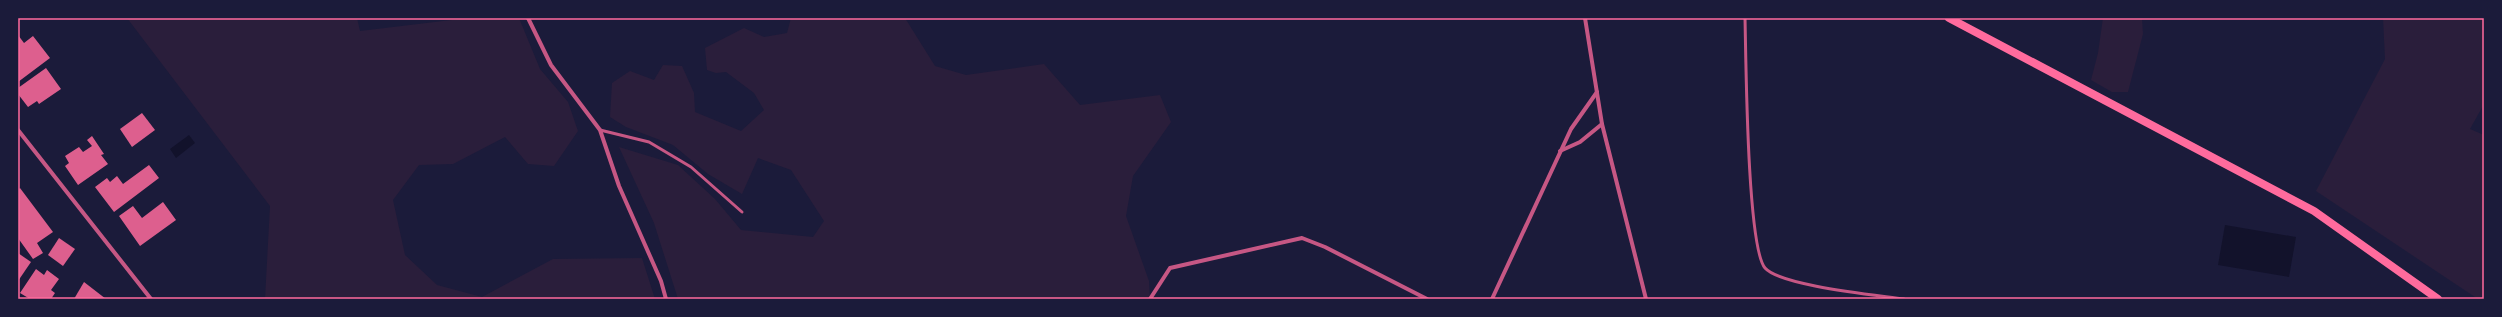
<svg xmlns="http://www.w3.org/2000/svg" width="2502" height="317" font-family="Arial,sans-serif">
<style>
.green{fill:#2a1e3b}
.water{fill:#12122b}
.building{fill:#dd5f8e}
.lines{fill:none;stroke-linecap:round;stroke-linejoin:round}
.service{stroke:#c65784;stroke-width:3}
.minor{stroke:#c65784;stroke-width:4}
.secondary{stroke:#ff6b9d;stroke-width:8}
.neatline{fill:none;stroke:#ff6b9d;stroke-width:1.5}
</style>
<rect width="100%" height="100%" fill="#1b1b3a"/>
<g class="green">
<polygon points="127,18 357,18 360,31 468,18 519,18 540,69 568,102 578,131 554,166 528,164 505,137 453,164 419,165 393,200 405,255 437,285 482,297 553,259 642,258 655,299 265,299 270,206"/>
<polygon points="791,18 905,18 935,66 966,75 1044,64 1080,105 1160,95 1171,122 1133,176 1126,216 1149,281 1150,299 678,299 654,223 619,147 678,165 715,199 741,230 813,237 824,221 791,170 758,158 742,194 708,174 673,145 626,127 610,117 612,83 630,71 654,80 663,65 682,66 694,93 695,112 741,131 764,110 754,93 726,72 716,73 707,70 705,48 744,28 764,37 787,33"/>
<polygon points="2103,18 2142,18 2143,34 2128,92 2112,92 2091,80 2098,53"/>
<polygon points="2383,18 2484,18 2484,104 2470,129 2484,135 2484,299 2478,299 2316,191 2385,59"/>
</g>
<g class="water">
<polygon points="189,135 195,143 176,158 170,149"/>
<polygon points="2225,225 2296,237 2289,277 2218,265"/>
</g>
<g class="building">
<polygon points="18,35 24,43 33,36 50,58 18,82"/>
<polygon points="46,68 61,89 39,104 37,101 28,107 18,94 18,88"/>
<polygon points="142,113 155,130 132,147 120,129"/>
<polygon points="92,136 104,154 101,155 108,164 78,185 65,166 69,163 65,156 79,147 83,152 92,146 87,140"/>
<polygon points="149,165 159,178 114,212 95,187 107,178 110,182 117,176 123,184"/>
<polygon points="20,188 53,232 37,243 43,253 33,259 18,238 18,190"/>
<polygon points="163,202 176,220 140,246 119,216 133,206 142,218"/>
<polygon points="59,238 75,249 63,266 48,255"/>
<polygon points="18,253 31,262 18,281"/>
<polygon points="36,269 44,275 47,270 59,279 51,290 55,293 51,299 30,299 20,293"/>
<polygon points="84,282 106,299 74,299"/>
</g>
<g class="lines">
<g class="service">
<path d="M1745,18C1746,57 1747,247 1765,268C1781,286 1877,295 1904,299"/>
<polyline points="600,130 649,142 691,167 742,212"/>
</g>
<g class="minor">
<polyline points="528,18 551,65 600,130 619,186 661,281 666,299"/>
<polyline points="1585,18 1602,124 1646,299"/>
<polyline points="18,130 151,299"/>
<polyline points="1560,151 1580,142 1602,124"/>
<polyline points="1150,299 1170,268 1302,238 1325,247 1427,299"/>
<polyline points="1492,299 1571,129 1597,92"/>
</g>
<polyline class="secondary" points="1949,18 2314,211 2438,299"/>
</g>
<rect width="2502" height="317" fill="none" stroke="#1b1b3a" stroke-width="38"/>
<rect x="19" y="19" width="2464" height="279" class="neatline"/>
</svg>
